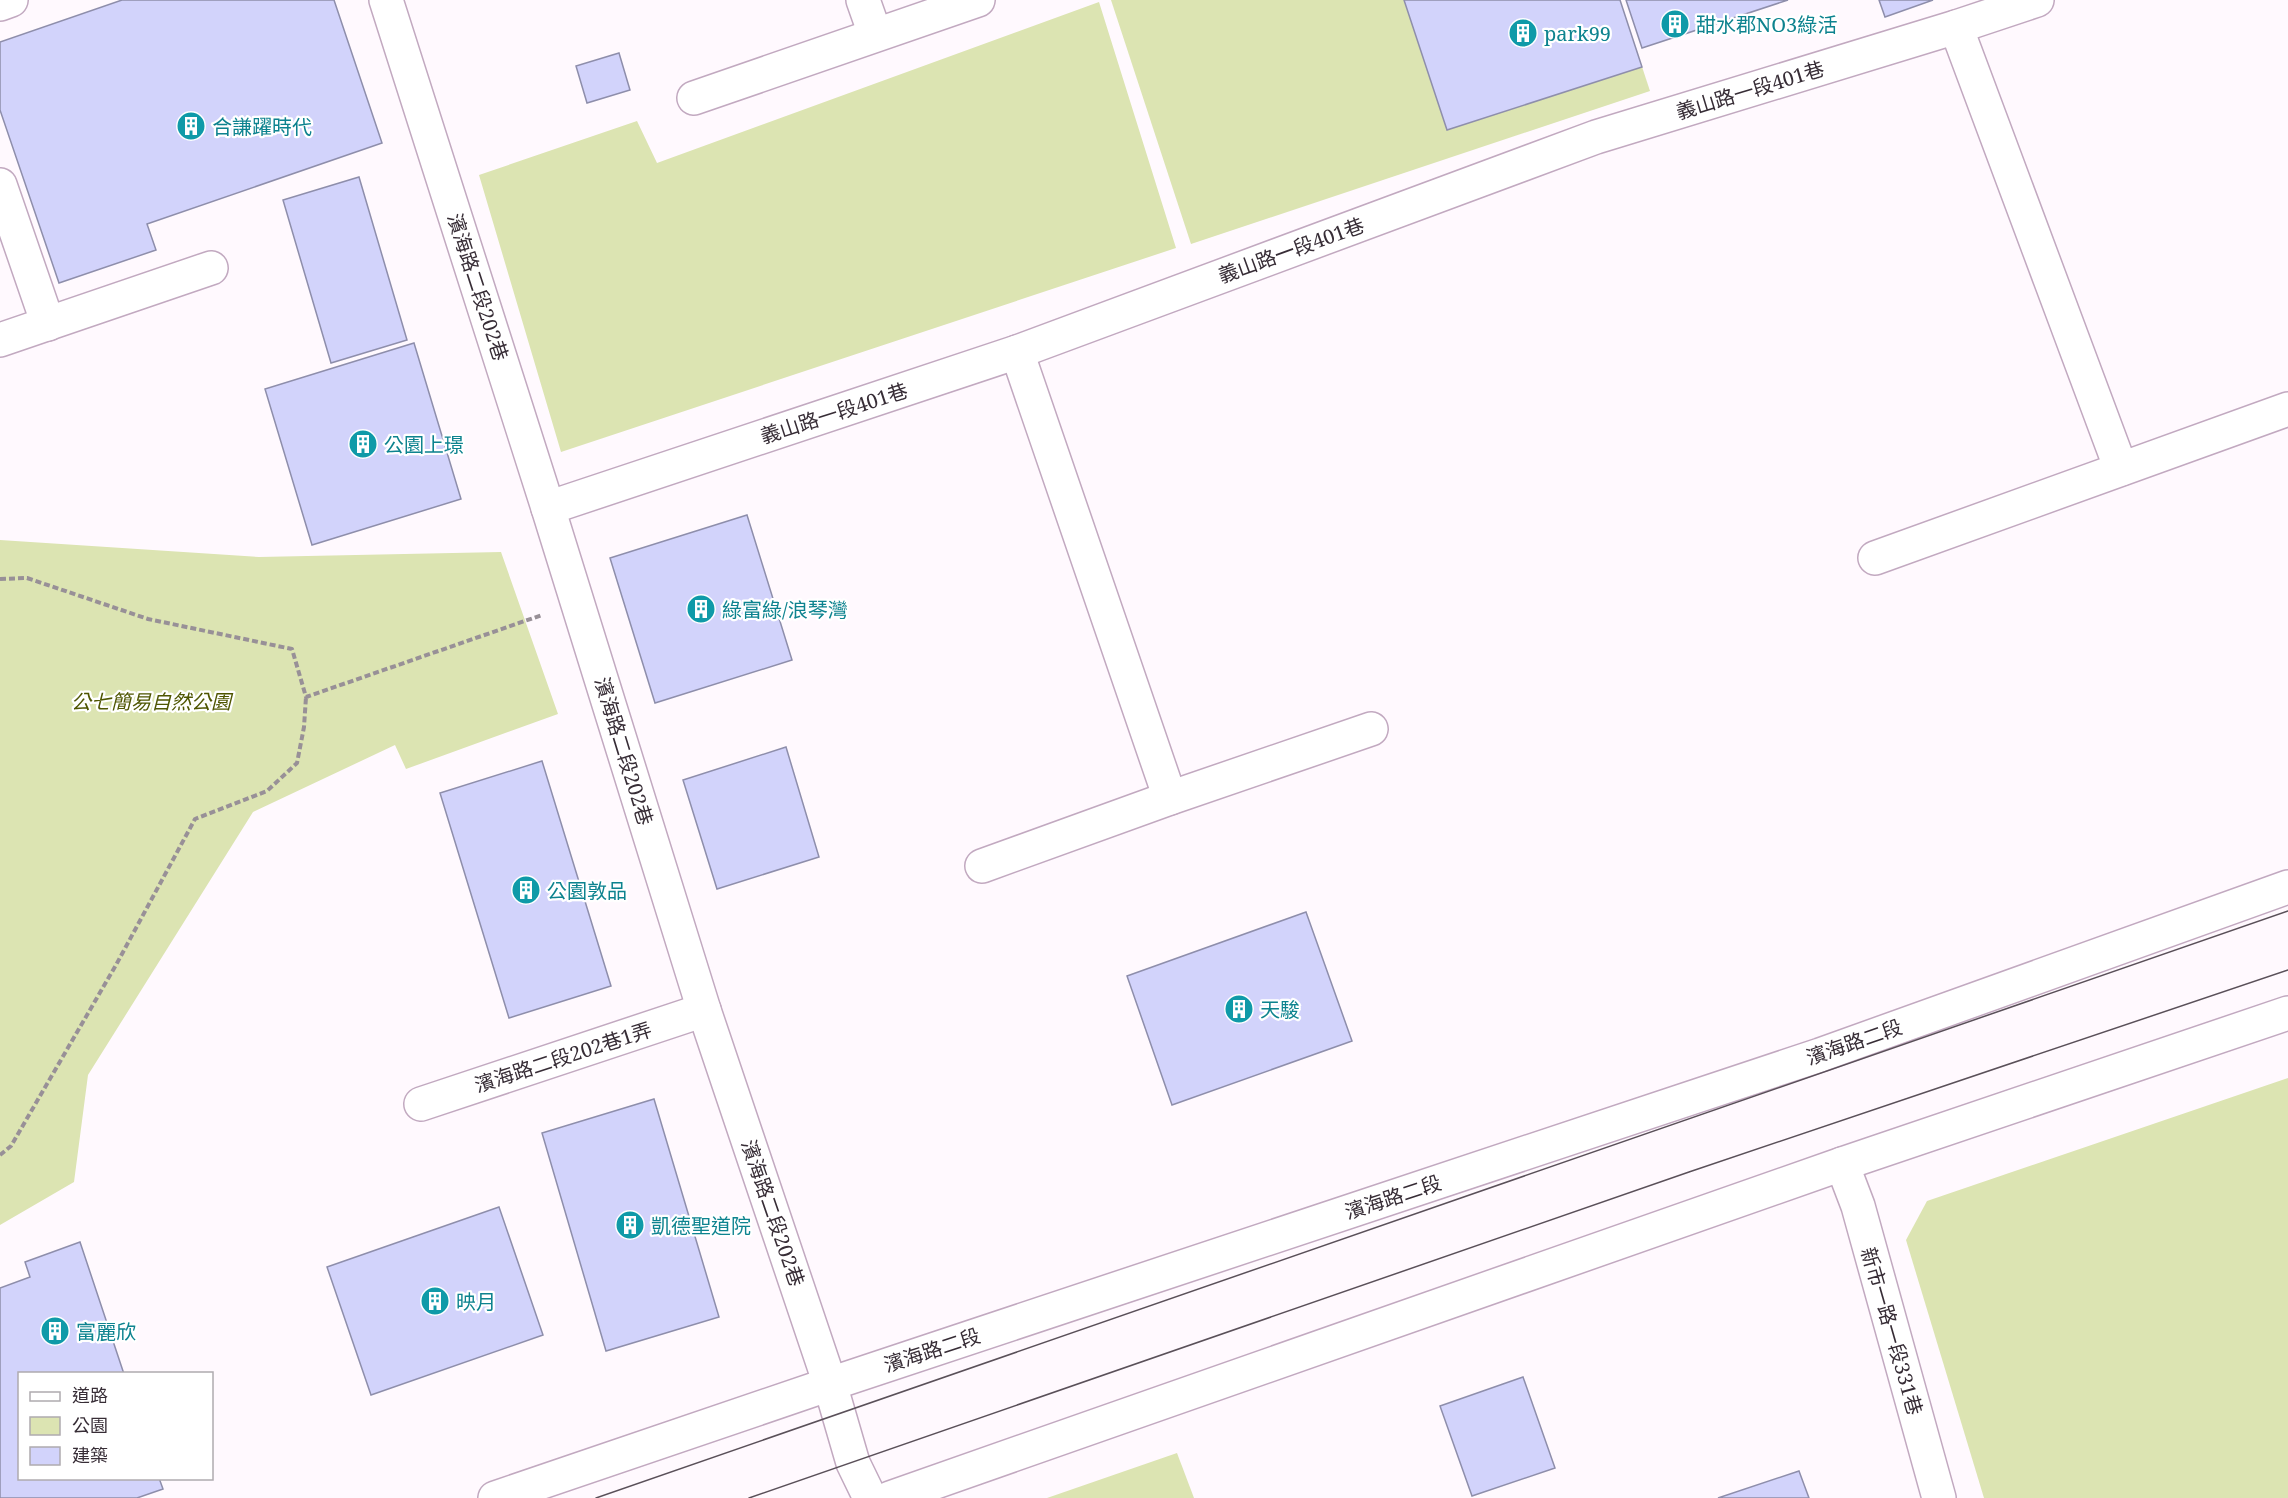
<svg xmlns="http://www.w3.org/2000/svg" width="2288" height="1498" font-family="'Noto Serif','Noto Sans TC',serif">
<style>
.green{fill:#dce4b2}
.building{fill:#d2d3fb;stroke:#8e8eab;stroke-width:1.5}
.lines{fill:none;stroke-linecap:round;stroke-linejoin:round}
.minor-casing{stroke:#c2a9c0;stroke-width:36}
.path{stroke:#989097;stroke-width:4;stroke-dasharray:6 3;stroke-linecap:butt}
.minor{stroke:#fff;stroke-width:33}
.tram{stroke:#5a5059;stroke-width:1.5}
.labels{text-anchor:middle;dominant-baseline:central;stroke-width:4.5;stroke-linejoin:round;paint-order:stroke}
.culture-label{font-size:20px;fill:#0d838f;stroke:#fff;text-anchor:start}
.street-label{font-size:20px;fill:#372d36;stroke:#fff}
.park-label{font-size:20px;font-style:italic;fill:#4f5602;stroke:#fff}
</style>
<rect width="100%" height="100%" fill="#fff9fe"/>
<g class="green">
<polygon points="1111,0 1620,0 1650,91 1191,244"/>
<polygon points="1099,2 1176,248 561,452 479,175 637,121 657,163"/>
<polygon points="0,540 259,557 501,552 558,714 406,769 395,745 253,812 88,1075 74,1182 0,1225"/>
<polygon points="2288,1078 2288,1498 1984,1498 1906,1240 1927,1201"/>
<polygon points="1177,1453 1194,1498 1047,1498"/>
</g>
<g class="building">
<polygon points="122,0 334,0 382,143 147,224 156,250 59,283 0,110 0,42"/>
<polygon points="1404,0 1620,0 1642,67 1447,130"/>
<polygon points="1626,0 1788,0 1642,48"/>
<polygon points="1879,0 1933,0 1885,17"/>
<polygon points="619,53 630,90 587,103 576,66"/>
<polygon points="359,177 407,340 331,363 283,200"/>
<polygon points="414,343 461,499 312,545 265,389"/>
<polygon points="747,515 792,660 655,703 610,558"/>
<polygon points="786,747 819,857 717,889 683,780"/>
<polygon points="542,761 611,986 509,1018 440,793"/>
<polygon points="1306,912 1352,1041 1172,1105 1127,976"/>
<polygon points="654,1099 719,1317 606,1351 542,1133"/>
<polygon points="499,1207 543,1335 371,1395 327,1267"/>
<polygon points="80,1242 124,1374 20,1374 20,1478 159,1478 163,1489 137,1498 0,1498 0,1288 30,1277 25,1262"/>
<polygon points="1523,1377 1555,1468 1472,1496 1440,1406"/>
<polygon points="1799,1471 1809,1498 1718,1498"/>
</g>
<g class="lines">
<g class="minor-casing">
<g id="minor">
<polyline points="386,0 548,508 704,1010 830,1384 853,1463 870,1498"/>
<polyline points="863,0 875,34"/>
<polyline points="0,4 11,0"/>
<polyline points="1956,27 2121,469"/>
<polyline points="694,98 978,0"/>
<polyline points="0,185 48,324"/>
<polyline points="0,340 211,268"/>
<polyline points="1017,352 1170,798"/>
<polyline points="548,508 1017,352 1596,137 1956,27 2037,0"/>
<polyline points="1875,558 2288,409"/>
<polyline points="982,866 1170,798 1371,729"/>
<polyline points="421,1104 704,1010"/>
<polyline points="1842,1164 1858,1206 1939,1498"/>
<polyline points="495,1498 830,1384 1820,1055 2288,887"/>
<polyline points="890,1498 1842,1164 2288,1013"/>
</g>
</g>
<g class="path">
<polyline points="0,579 27,578 148,619 292,649 306,697 542,615"/>
<polyline points="0,1155 11,1146 116,965 195,819 267,791 297,763 304,727 306,697"/>
</g>
<use href="#minor" class="minor"/>
<g class="tram">
<polyline points="596,1498 2288,911"/>
<polyline points="749,1498 1689,1172 2288,970"/>
</g>
</g>
<defs>
<g id="building-disc" transform="scale(1.5)"><circle r="9.5" fill="#0f9aa8" stroke="#fff"/><path d="M-4-6H4V6H1V3H-1V6H-4ZM-2.5-4.3h1.7v1.8h-1.7ZM.8-4.3h1.7v1.8H.8ZM-2.5-1h1.7V.8h-1.7ZM.8-1h1.7V.8H.8Z" fill="#fff"/></g>
</defs>
<g fill-rule="evenodd">
<use href="#building-disc" x="1675" y="24"/>
<use href="#building-disc" x="1523" y="33"/>
<use href="#building-disc" x="191" y="126"/>
<use href="#building-disc" x="363" y="444"/>
<use href="#building-disc" x="701" y="609"/>
<use href="#building-disc" x="526" y="890"/>
<use href="#building-disc" x="1239" y="1009"/>
<use href="#building-disc" x="630" y="1225"/>
<use href="#building-disc" x="435" y="1301"/>
<use href="#building-disc" x="55" y="1331"/>
</g>
<g class="labels">
<g class="culture-label">
<text x="1696" y="24">甜水郡NO3綠活</text>
<text x="1544" y="33">park99</text>
<text x="212" y="126">合謙躍時代</text>
<text x="384" y="444">公園上璟</text>
<text x="722" y="609">綠富綠/浪琴灣</text>
<text x="547" y="890">公園敦品</text>
<text x="1260" y="1009">天駿</text>
<text x="651" y="1225">凱德聖道院</text>
<text x="456" y="1301">映月</text>
<text x="76" y="1331">富麗欣</text>
</g>
<g class="street-label">
<text transform="translate(1750 90) rotate(-17)">義山路一段401巷</text>
<text transform="translate(1291 250) rotate(-20)">義山路一段401巷</text>
<text transform="translate(478 287) rotate(72)">濱海路二段202巷</text>
<text transform="translate(834 413) rotate(-18)">義山路一段401巷</text>
<text transform="translate(624 751) rotate(73)">濱海路二段202巷</text>
<text transform="translate(1854 1042) rotate(-19)">濱海路二段</text>
<text transform="translate(563 1057) rotate(-18)">濱海路二段202巷1弄</text>
<text transform="translate(1393 1197) rotate(-18)">濱海路二段</text>
<text transform="translate(773 1213) rotate(71)">濱海路二段202巷</text>
<text transform="translate(1892 1331) rotate(74)">新市一路一段331巷</text>
<text transform="translate(932 1350) rotate(-18)">濱海路二段</text>
</g>
<g class="park-label">
<text x="151" y="701">公七簡易自然公園</text>
</g>
</g>
<rect x="18" y="1372" width="195" height="108" fill="#ffffff" stroke="#afabaf" stroke-width="1.5"/>
<rect x="30" y="1392" width="30" height="9" fill="#ffffff" stroke="#afabaf" stroke-width="1.5"/>
<text x="72" y="1402" font-size="18" fill="#372d36">道路</text>
<rect x="30" y="1417" width="30" height="18" fill="#dce4b2" stroke="#afabaf" stroke-width="1.5"/>
<text x="72" y="1432" font-size="18" fill="#372d36">公園</text>
<rect x="30" y="1447" width="30" height="18" fill="#d2d3fb" stroke="#afabaf" stroke-width="1.5"/>
<text x="72" y="1462" font-size="18" fill="#372d36">建築</text>
</svg>
